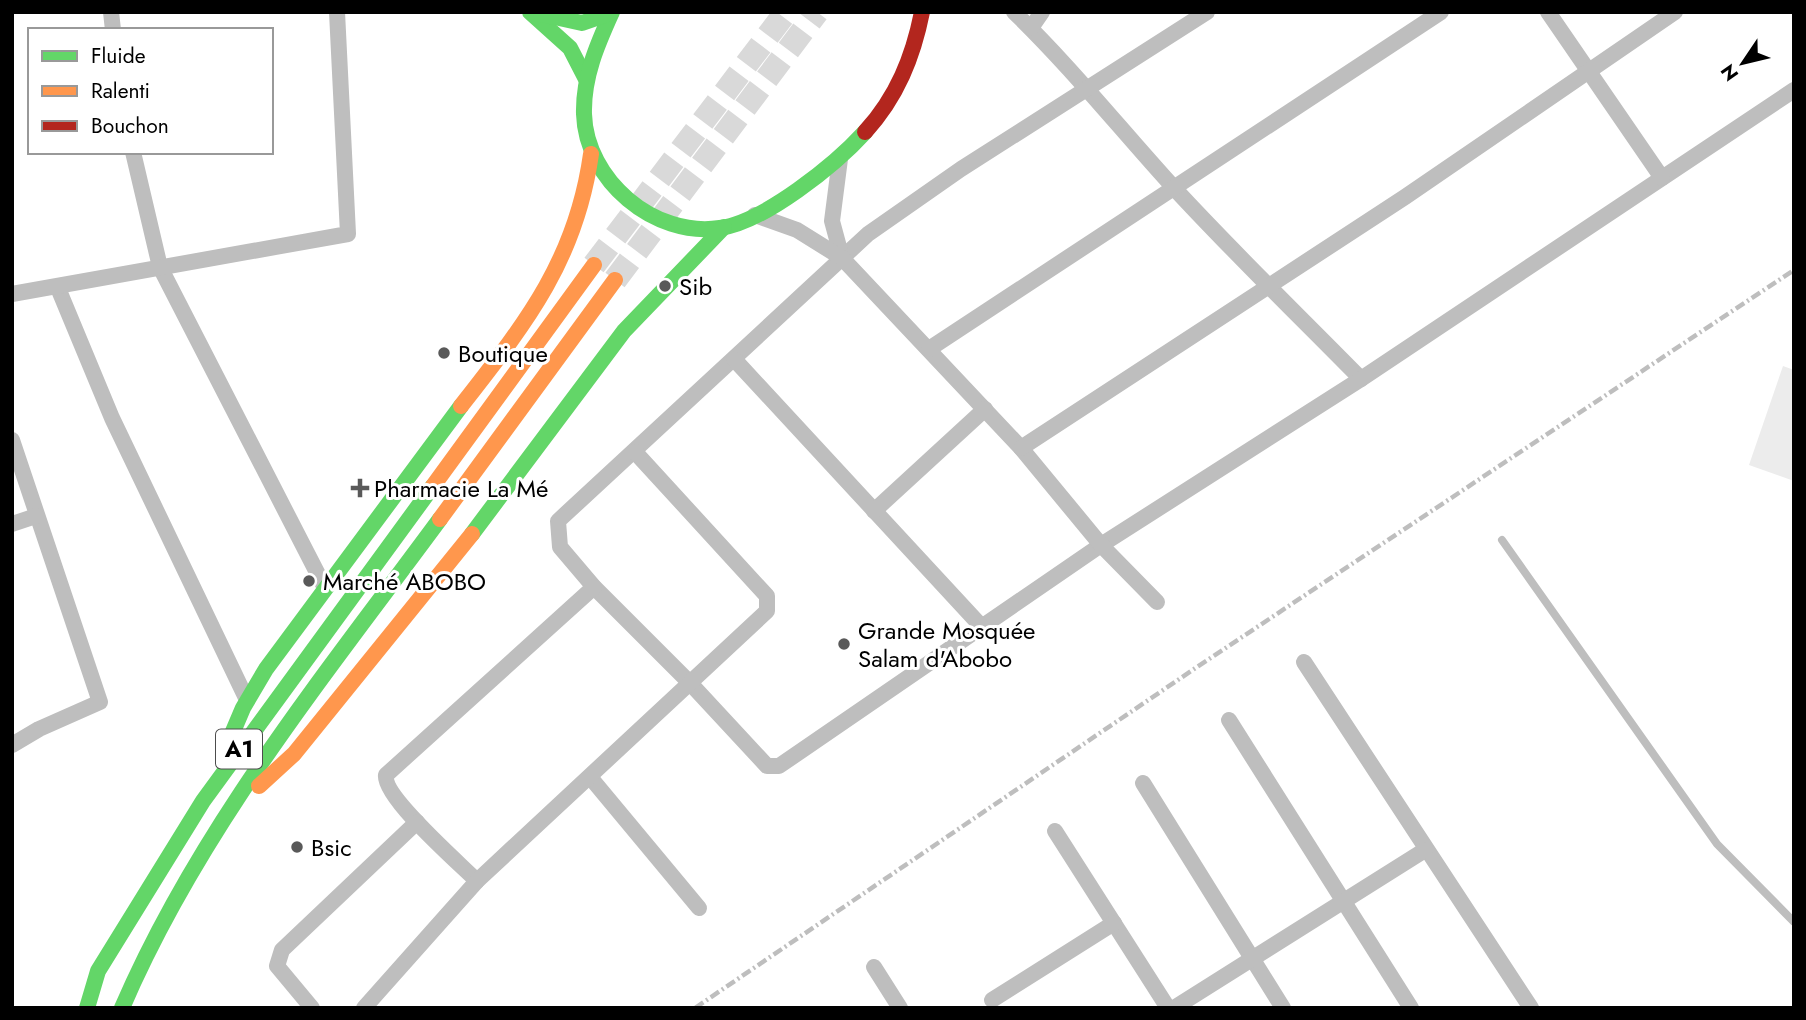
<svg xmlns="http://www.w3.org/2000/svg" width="1806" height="1020" font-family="Jost,sans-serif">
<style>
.green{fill:#ececec}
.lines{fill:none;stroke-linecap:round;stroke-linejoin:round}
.primary-tunnel{stroke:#d9d9d9;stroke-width:24;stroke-dasharray:24 12;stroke-linecap:butt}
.lane{stroke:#bebebe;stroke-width:8}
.street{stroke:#bebebe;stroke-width:16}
.fast{stroke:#63d668;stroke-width:16}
.slow{stroke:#ff974d;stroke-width:16}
.jam{stroke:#b3261e;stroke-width:16}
.rail{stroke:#bebebe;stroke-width:4.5;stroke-dasharray:10 3.5 2 3.5;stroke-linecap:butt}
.poi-dot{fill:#595959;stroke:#fff;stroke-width:2.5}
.labels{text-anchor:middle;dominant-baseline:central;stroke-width:6;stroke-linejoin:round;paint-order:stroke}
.shield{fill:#fff;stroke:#4c4c4c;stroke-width:2}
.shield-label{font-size:23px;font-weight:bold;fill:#000}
.poi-label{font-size:24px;fill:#000;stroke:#fff;text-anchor:start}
</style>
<rect width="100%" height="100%" fill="#fff"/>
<polygon class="green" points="1783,366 1794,370 1794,481 1749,465"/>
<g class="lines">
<g class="primary-tunnel">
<polyline points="594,265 786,12"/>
<polyline points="615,280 817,12"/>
</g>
<polyline class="lane" points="1502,540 1717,844 1794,922"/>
<g class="street">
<polyline points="111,12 113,30"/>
<path d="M1014,12C1072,68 1121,130 1175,189C1235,254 1299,316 1361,379"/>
<polyline points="1207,12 961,169 868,234 558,521 560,547 594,587 690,683 767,766 779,766 1101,545 1361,379 1794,90"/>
<polyline points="1548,12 1662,178"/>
<polyline points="1031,28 1042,12"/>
<polyline points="133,152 160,267 325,588"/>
<polyline points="840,159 832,221 842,258"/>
<polyline points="755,215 797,230 842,258 1021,448 1101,545 1157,602"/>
<polyline points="58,288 112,418 247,700"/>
<polyline points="12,294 348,234 337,12"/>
<polyline points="929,349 1441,12"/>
<polyline points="734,359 981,626"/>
<polyline points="12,440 100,702 39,729 12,745"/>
<polyline points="1021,448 1405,197 1675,12"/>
<polyline points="874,511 985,409"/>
<polyline points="12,524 36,516"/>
<polyline points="1304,662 1531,1008"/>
<polyline points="1229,720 1411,1008"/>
<polyline points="590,777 699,908"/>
<polyline points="1143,783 1283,1008"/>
<polyline points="1055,831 1168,1008"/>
<path d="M477,881C460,864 382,796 386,775L594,587"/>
<polyline points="874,967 900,1008"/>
<polyline points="992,1000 1114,923"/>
<polyline points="312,1008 277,966 282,950 417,822"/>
<polyline points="364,1008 477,881 767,611 767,596 635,452"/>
<polyline points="1174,1008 1425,850"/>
</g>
<g class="fast">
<polyline points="530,12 570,48 586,79"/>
<path d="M612,12C597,45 583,77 584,114C586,180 654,238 720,228C764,222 835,165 865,132"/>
<polyline points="541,14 582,23 611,13"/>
<polyline points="472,534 624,331 724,227"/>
<polyline points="223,755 243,708 266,669 461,406"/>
<polyline points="87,1008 98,971 203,801 433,486"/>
<path d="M122,1008C199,829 325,675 440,519"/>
</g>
<g class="slow">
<path d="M461,406C525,324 576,261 591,154"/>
<polyline points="433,486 594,265"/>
<polyline points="440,519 615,280"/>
<polyline points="259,786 294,754 472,534"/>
</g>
<path class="jam" d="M865,132C897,97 913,57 922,12"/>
<polyline class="rail" points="695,1008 1197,667 1794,270"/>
</g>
<g class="poi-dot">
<circle cx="665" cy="286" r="7"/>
<circle cx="444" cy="353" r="7"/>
<path d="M356.5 477.5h7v7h7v7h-7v7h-7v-7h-7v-7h7z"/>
<circle cx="309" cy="581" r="7"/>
<circle cx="844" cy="644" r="7"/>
<circle cx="297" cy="847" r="7"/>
</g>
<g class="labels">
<rect class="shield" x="216" y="729.5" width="46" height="39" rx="5"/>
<g class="shield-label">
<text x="239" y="749">A1</text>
</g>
<g class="poi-label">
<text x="679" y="286">Sib</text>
<text x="458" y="353">Boutique</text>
<text x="374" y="488">Pharmacie La Mé</text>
<text x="323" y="581">Marché ABOBO</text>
<text x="858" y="630">Grande Mosquée<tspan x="858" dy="28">Salam d'Abobo</tspan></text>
<text x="311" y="847">Bsic</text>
</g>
</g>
<rect width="1806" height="1020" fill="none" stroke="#000000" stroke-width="28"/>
<rect x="28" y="28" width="245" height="126" fill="#ffffff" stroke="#999999" stroke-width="2"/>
<rect x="42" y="51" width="35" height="10" fill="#63d668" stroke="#999999" stroke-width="2"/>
<text x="91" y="63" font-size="21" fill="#000000">Fluide</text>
<rect x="42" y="86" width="35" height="10" fill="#ff974d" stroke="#999999" stroke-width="2"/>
<text x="91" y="98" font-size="21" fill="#000000">Ralenti</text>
<rect x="42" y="121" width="35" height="10" fill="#b3261e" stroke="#999999" stroke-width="2"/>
<text x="91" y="133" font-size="21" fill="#000000">Bouchon</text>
<g transform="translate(1743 63) rotate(235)" stroke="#ffffff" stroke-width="5" paint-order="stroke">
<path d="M0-5L12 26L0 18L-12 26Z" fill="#000000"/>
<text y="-10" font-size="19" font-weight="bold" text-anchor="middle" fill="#000000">N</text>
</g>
</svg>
